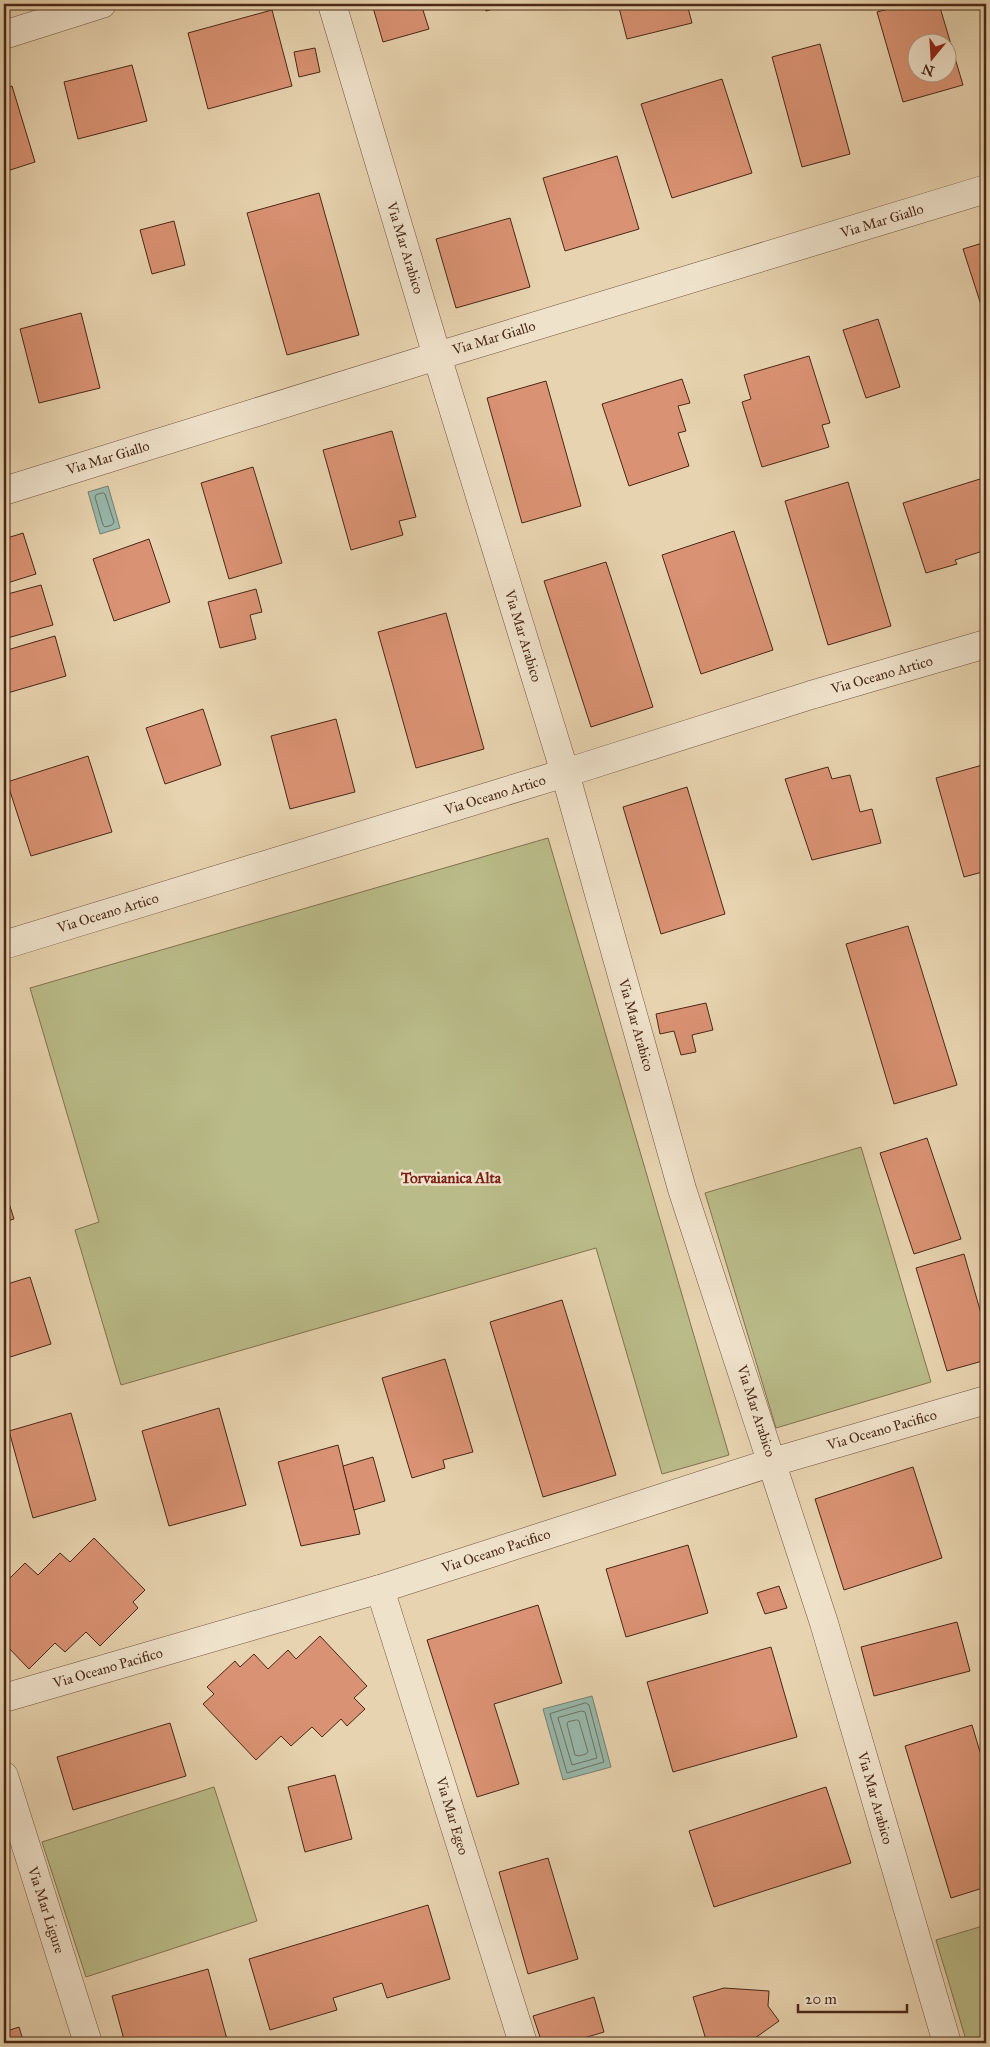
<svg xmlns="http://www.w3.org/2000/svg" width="990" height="2047" font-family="'IM FELL Great Primer',serif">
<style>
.green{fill:#b9bb88;stroke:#827250}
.water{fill:#97b8ab;stroke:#787e70}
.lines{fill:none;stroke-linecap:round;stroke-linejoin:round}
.shore{stroke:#707061;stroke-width:1}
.building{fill:#d99273;stroke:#4a2817;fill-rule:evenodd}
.minor-casing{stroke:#71533d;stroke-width:29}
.minor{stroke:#efe2cb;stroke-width:28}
.labels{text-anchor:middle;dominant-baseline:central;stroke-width:5;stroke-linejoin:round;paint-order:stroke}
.street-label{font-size:14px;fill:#4a2817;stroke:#efe2cb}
.neighbourhood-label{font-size:15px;font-weight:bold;fill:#7a1f14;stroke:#efe2cb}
</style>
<rect width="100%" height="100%" fill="#e7d3af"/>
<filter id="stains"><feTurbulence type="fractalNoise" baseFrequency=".004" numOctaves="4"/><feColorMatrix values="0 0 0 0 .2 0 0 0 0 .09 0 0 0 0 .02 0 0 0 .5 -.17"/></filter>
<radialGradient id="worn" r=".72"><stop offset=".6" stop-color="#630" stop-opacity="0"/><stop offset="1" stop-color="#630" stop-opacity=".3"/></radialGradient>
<g class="green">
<polygon points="548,838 729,1455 662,1474 596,1248 121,1385 75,1230 99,1222 30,988"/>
<polygon points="861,1147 931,1382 776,1428 705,1193"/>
<polygon points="214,1787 257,1921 86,1977 42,1842"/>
<polygon points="986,1925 986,2043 967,2043 936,1940"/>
</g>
<g class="water">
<polygon points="108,486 120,528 100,534 88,492"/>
<polygon points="592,1696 611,1767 563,1780 543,1709"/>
</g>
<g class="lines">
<g class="shore">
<polygon points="103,493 105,494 114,522 112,525 105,527 103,525 95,497 96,495"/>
<polygon points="586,1703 589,1705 604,1762 567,1773 550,1714"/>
<polygon points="582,1711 585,1712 597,1758 572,1765 558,1718"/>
<polygon points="577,1720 579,1721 588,1752 586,1754 578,1756 575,1755 567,1724 568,1722"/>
</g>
</g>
<g class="building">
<polygon points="372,4 421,4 429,29 383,42"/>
<polygon points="484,4 510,4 486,11"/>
<polygon points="618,4 687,4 692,23 627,39"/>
<path d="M907,4H939L963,85L903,102L877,12ZM918,42H948V72H918Z"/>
<polygon points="272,10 292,86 208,109 188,33"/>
<polygon points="820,44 850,154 802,167 772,57"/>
<polygon points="315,48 320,72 299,77 294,52"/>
<polygon points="132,65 147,121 78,139 64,82"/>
<polygon points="722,79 752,173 672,198 641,104"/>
<polygon points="12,86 35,162 4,172 4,89"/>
<polygon points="617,156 639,229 565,251 543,178"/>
<polygon points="319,193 359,335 287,355 247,213"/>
<polygon points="510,218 530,287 456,308 436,239"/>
<polygon points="174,221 185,265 152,274 140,230"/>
<polygon points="986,242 986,310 983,311 963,249"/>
<polygon points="81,313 100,388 39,403 20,329"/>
<polygon points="878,319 900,387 866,398 843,330"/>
<polygon points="809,356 830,423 822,425 829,447 762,467 742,402 751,399 744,375"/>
<polygon points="682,379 690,403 678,406 686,431 678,433 689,466 629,486 602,404"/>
<polygon points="546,381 581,506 522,523 487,398"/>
<polygon points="392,431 416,517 399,521 403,535 351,550 323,450"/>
<polygon points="253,467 282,563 229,579 201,483"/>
<polygon points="980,479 986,498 986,550 955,560 957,564 926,573 903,503"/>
<polygon points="848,482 891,626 828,645 785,501"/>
<polygon points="734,531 773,650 701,674 662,555"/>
<polygon points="23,533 36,574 4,584 4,539"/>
<polygon points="149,539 170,602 114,621 93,559"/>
<polygon points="606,562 653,707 591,727 544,581"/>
<polygon points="41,585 53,625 4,639 4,595"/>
<polygon points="256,589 262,612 250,615 256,639 220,648 208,602"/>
<polygon points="446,613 484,749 416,768 378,632"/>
<polygon points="55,636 66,676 4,694 4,651"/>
<polygon points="203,709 221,765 165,784 146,728"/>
<polygon points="336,719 355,792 290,809 271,736"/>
<polygon points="88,756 112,832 31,856 7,782"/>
<polygon points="986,764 986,871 964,877 936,778"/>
<polygon points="828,767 832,779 850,775 860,812 872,809 881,843 812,860 785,779"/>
<polygon points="687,787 725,914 661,934 623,807"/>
<polygon points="908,926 957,1085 894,1104 846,944"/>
<polygon points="706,1003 713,1030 692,1035 696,1052 681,1055 674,1031 660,1034 656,1014"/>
<polygon points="927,1138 961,1239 914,1254 880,1153"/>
<polygon points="4,1187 14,1219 4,1222"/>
<polygon points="964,1254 986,1331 986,1360 947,1371 916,1268"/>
<polygon points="30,1277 51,1344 4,1359 4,1285"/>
<polygon points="562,1300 616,1475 543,1497 490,1322"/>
<polygon points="445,1359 473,1452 443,1460 445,1468 412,1478 382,1378"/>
<polygon points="219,1408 246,1505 169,1526 142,1431"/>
<polygon points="71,1413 96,1500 33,1518 9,1431"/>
<polygon points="338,1445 360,1534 301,1546 278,1462"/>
<polygon points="373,1457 385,1501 354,1510 343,1466"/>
<polygon points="913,1467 942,1558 844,1590 815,1499"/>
<polygon points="94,1538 145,1590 133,1602 138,1608 100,1646 86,1632 65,1652 55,1643 29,1669 4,1643 4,1584 25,1563 38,1575 60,1553 70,1562"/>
<polygon points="688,1545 708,1613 626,1637 606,1569"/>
<polygon points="779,1586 787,1608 765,1614 757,1593"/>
<polygon points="538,1605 562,1683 494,1704 519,1784 477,1797 427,1640"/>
<polygon points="957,1622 970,1671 874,1696 861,1647"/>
<polygon points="320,1636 367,1686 354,1698 365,1709 347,1726 341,1719 322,1737 312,1727 291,1746 281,1736 256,1760 203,1704 214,1694 207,1687 235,1661 240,1667 254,1654 268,1669 288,1650 296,1659"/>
<polygon points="771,1647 797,1737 673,1772 647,1682"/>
<polygon points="170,1723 186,1776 73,1810 57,1757"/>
<polygon points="972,1725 986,1772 986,1887 951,1898 905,1746"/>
<polygon points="335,1775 352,1839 305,1852 288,1787"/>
<polygon points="826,1787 851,1863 714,1907 689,1831"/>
<polygon points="548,1858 578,1959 528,1974 499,1872"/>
<polygon points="428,1905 450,1979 387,1998 382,1983 333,1998 337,2010 270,2030 249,1959"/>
<polygon points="208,1969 228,2043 125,2043 112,1996"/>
<polygon points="724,1988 769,1991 768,2006 779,2021 748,2043 707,2043 693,1997"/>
<polygon points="594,1997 604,2032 567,2043 542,2043 533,2016"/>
<polygon points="19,2027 24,2043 4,2043 4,2032"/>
</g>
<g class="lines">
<g class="minor-casing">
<g id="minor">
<polyline points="332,4 437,356 565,773 682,1189 824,1623 947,2043"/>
<polyline points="4,35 102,4"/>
<polyline points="4,491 437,356 986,189"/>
<polyline points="4,945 565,773 811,695 986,644"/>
<polyline points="380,1589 523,2043"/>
<polyline points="4,1698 380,1589 773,1462 986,1400"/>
<polyline points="4,1776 88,2043"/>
</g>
</g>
<use href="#minor" class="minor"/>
</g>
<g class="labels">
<g class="street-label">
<text transform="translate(882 221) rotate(-17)">Via Mar Giallo</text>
<text transform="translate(405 248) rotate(73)">Via Mar Arabico</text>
<text transform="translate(494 338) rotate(-17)">Via Mar Giallo</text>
<text transform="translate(108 458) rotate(-17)">Via Mar Giallo</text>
<text transform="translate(523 636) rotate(73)">Via Mar Arabico</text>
<text transform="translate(882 675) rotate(-16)">Via Oceano Artico</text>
<text transform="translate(495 795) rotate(-17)">Via Oceano Artico</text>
<text transform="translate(108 913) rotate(-17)">Via Oceano Artico</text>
<text transform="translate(636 1025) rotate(74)">Via Mar Arabico</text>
<text transform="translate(756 1411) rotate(72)">Via Mar Arabico</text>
<text transform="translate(882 1430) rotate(-16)">Via Oceano Pacifico</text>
<text transform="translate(496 1551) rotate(-18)">Via Oceano Pacifico</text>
<text transform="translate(108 1668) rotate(-16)">Via Oceano Pacifico</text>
<text transform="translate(875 1798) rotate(74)">Via Mar Arabico</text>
<text transform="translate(452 1816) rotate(73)">Via Mar Egeo</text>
<text transform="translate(46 1910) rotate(72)">Via Mar Ligure</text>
</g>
<g class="neighbourhood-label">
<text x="451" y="1178">Torvaianica Alta</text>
</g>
</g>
<rect width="990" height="2047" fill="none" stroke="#e7d3af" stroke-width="20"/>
<rect x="5" y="5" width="980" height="2037" fill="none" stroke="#4a2817" stroke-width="2.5"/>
<rect x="10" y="10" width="970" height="2027" fill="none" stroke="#4a2817"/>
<g transform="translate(932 58) rotate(198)"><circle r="24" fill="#efe2cb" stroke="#ad9883"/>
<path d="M0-4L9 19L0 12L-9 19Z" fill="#8f2418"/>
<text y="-8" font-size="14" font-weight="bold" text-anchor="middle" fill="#4a2817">N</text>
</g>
<path d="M798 2004v8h109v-8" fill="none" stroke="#4a2817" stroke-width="2.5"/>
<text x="805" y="2004" font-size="15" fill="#4a2817" stroke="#efe2cb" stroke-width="4" paint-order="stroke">20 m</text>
<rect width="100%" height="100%" filter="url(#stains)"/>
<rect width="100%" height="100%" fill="url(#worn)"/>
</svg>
